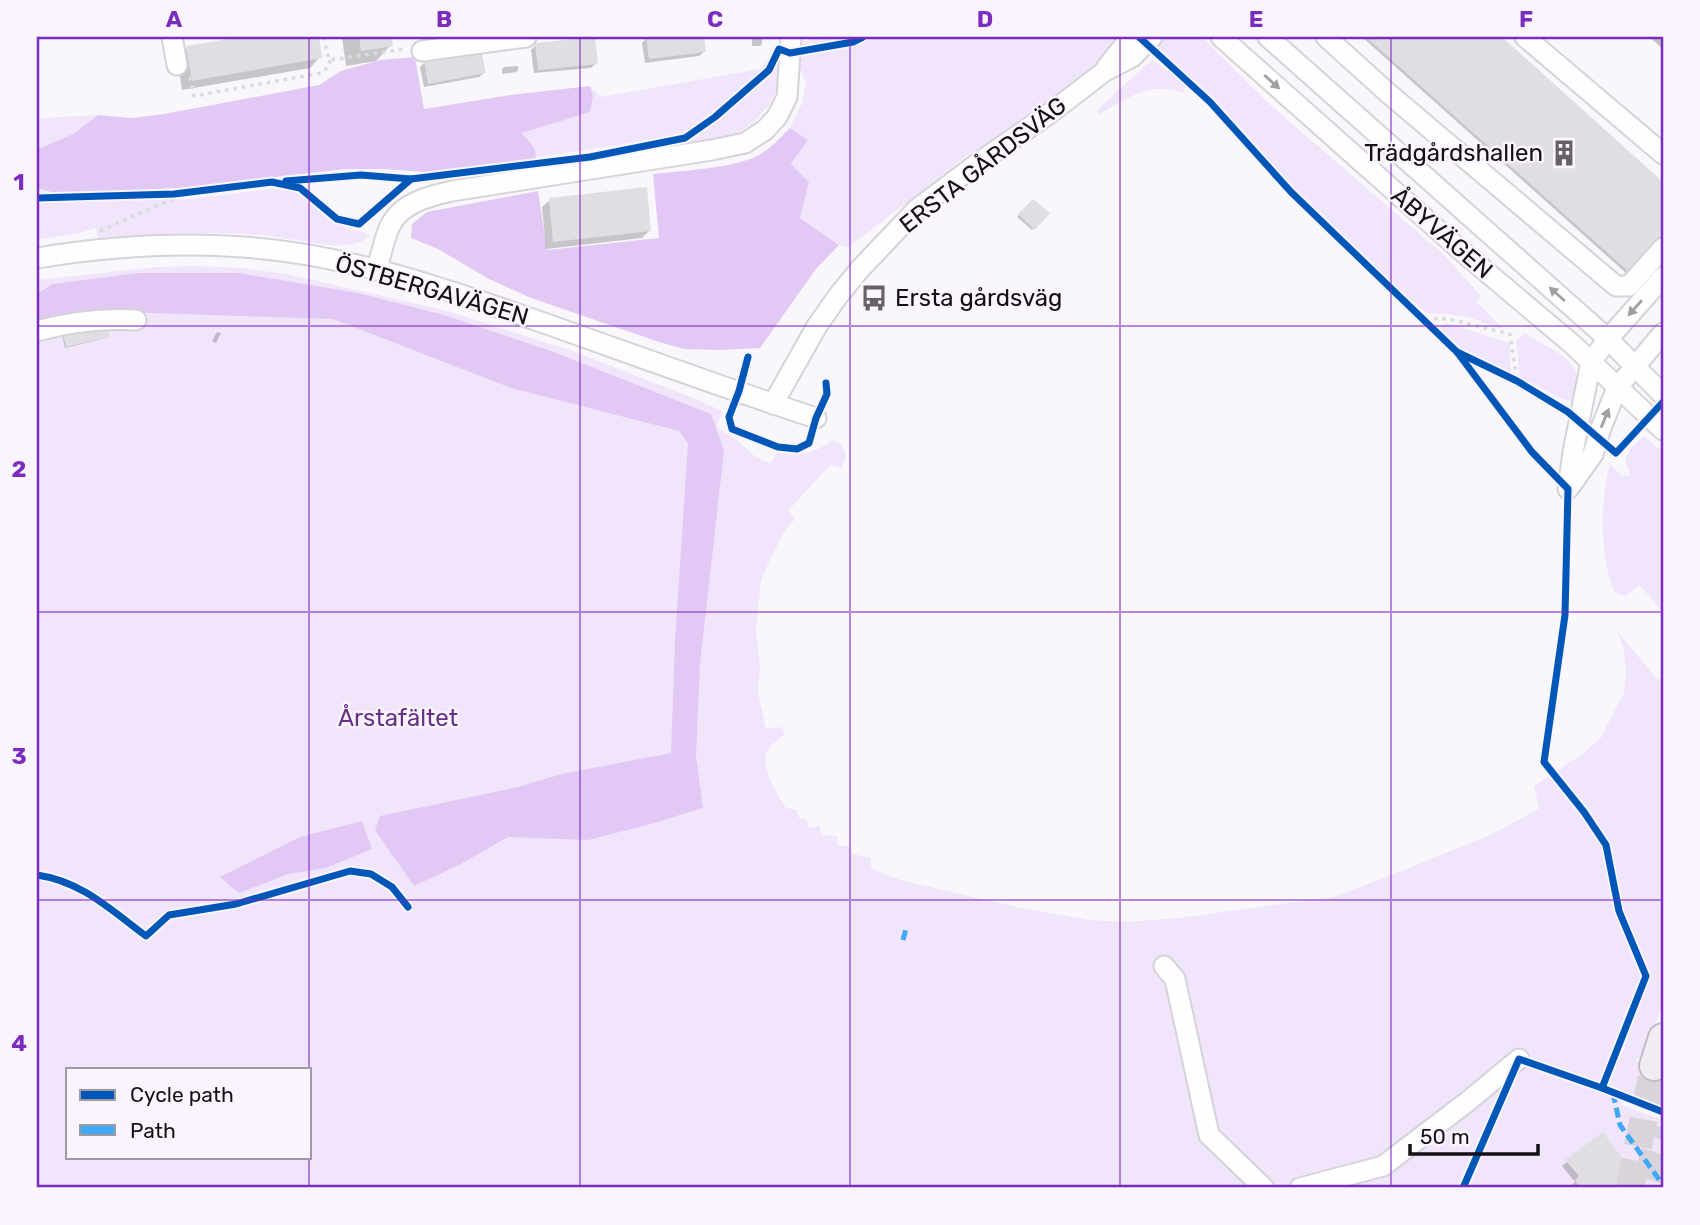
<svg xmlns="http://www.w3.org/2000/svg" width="1700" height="1225" font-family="Rubik,sans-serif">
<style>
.green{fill:#f1e5fb;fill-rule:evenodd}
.forest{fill:#e2c9f5}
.shadow{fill:#0003}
.building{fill:#e1dee3}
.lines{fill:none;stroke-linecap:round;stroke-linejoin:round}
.highway-tunnel{stroke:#d8d4da;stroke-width:28;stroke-dasharray:28 14;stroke-linecap:butt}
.minor-casing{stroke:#d6d3d8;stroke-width:23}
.highway-casing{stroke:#c2bcc7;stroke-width:32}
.path{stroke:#dbdadc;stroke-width:3.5;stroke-dasharray:3.5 5;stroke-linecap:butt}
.minor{stroke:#fefeff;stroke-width:19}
.highway{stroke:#f2edf4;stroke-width:28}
.quiet{stroke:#3fa9f5;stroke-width:5;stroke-dasharray:10 5;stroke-linecap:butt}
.cycleway-casing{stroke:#faf4ff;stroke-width:11}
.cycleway{stroke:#0057b8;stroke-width:7}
.oneway{fill:#a09fa2}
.grid{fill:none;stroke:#7b2cbf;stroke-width:2;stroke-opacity:0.55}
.labels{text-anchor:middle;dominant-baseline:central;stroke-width:5;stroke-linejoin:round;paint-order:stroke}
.poi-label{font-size:24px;fill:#141116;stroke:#faf4ff;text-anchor:end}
.street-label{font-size:24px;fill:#141116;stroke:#faf4ff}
.park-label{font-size:24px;fill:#663089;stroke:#faf4ff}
.neatline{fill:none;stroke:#7b2cbf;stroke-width:2.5}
.grid-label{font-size:23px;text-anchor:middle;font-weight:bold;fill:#7b2cbf}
</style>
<rect width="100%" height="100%" fill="#faf7fc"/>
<g class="green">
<polygon points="810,37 1123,37 1083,77 1027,118 969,154 848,248 839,245 800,218 809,182 791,165 807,140 790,128 802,103 806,83 800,70 800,41 809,41"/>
<polygon points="1166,37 1202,37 1268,103 1443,254 1481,296 1477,302 1504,330 1468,317 1448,314 1427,313 1406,296 1287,182 1252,144 1227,112 1157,45"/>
<polygon points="778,46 783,68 779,85 770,104 754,122 734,135 697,143 676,136 534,158 522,133 589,112 593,96 590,86 601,97 760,69"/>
<path d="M1152,60L1179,78L1185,86L1183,93C1150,80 1126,99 1098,115L1097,110Z"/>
<polygon points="98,115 73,134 40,148 37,153 37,121 43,118"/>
<path d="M37,188L73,200L189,199L279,188L296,192L331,222L370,235C359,248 335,246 319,244C300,241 280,237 260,235C207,231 152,234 98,239L96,228L79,233L37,240Z"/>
<path d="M194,266L243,268L291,275L448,311L575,352L691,397L722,411L717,425C726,436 730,434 739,442C753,453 752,458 771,463L776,453C797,455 816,454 832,440L842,445L846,455L842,468L830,465L788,511L795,519L784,532L771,557L761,581L756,631L760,665L758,693L766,729L781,727L785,734C780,739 771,744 768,750C758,765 778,795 786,808L797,810L799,818L807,820L808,828L820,826L821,835L837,836L838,846H850L852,854L871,858V868L900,880L1017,907L1089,920L1125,922L1179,918L1333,897L1384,878L1490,835L1539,809L1534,786L1581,755L1600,739L1624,693L1626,672L1624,652L1618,632L1658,680L1663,676V1003L1643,1060L1637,1058V1061L1663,1070V1110L1619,1090L1622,1105L1663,1120V1188H37V280L157,267ZM68,1069H310V1157H68Z"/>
<polygon points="1447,323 1510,343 1511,373 1467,353 1441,329 1440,326"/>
<path d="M1525,333C1551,352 1591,358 1573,401L1562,399L1520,377L1516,342Z"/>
<path d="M1644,436L1663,452V613L1640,585L1625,596L1615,593C1599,559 1600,499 1610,464L1622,476L1630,475L1625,460L1631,448Z"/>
</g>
<g class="forest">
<polygon points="415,57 424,109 510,95 590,86 593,96 590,112 522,133 535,149 536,158 491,165 425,172 384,169 345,169 179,188 102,192 51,192 37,188 37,153 40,148 73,134 98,115 132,118 164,114 319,85 341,71 380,60"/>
<path d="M790,128L808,140L791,164L809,182L800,218L839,245L816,269L760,348L719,350L684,349L659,342L531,298L487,278L438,249L411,238L412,224L427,212L538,191L547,250L659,238L653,174C680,171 734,168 757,156C770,149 780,138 790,128Z"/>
<polygon points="139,273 239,273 358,293 444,315 551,351 711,414 724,451 700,664 696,756 703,808 647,825 588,840 508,837 461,864 414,886 375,830 380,816 518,787 562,774 671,753 675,641 688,443 679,431 511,388 333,319 121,312 37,323 37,294 52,284"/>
<polygon points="362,821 372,849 326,868 288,874 239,893 220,877 300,837"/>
</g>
<g class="shadow">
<polygon points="250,37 317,37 320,57 310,68 182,90 177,58 187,48"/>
<polygon points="342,37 390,37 391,45 376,61 346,66"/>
<polygon points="661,37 702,37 704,52 699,56 645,63 642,43 647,38"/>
<polygon points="752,37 762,37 762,44 760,46 752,46"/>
<polygon points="1362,37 1500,37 1663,184 1663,233 1626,273"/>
<polygon points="1649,37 1663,37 1663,49"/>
<polygon points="536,45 596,63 591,68 534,73 531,50"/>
<polygon points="425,62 484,73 479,77 424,87 420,67"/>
<polygon points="518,66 518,71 516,72 502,74 502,69 504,67"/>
<polygon points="550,200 649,231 642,238 546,249 542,207"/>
<polygon points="1033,201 1047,213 1032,230 1017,217"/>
<polygon points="217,332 221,333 216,343 212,341"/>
<polygon points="62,334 108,336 106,338 65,348"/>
<polygon points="1603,1135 1642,1188 1573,1188 1571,1186 1575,1182 1562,1166"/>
</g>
<g class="building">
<polygon points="240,37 319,37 322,58 192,81 186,46"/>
<polygon points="359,37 392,37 393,46 361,51"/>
<polygon points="595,37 598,64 538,70 535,43"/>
<polygon points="646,37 704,37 706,52 649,59"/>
<polygon points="1366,37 1502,37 1663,182 1663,236 1629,272"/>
<polygon points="481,50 486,73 428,84 424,60"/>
<polygon points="647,187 651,231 553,242 549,198"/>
<polygon points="1033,199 1050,213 1035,230 1018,214"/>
<polygon points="106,320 110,337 66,347 62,331"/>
<polygon points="1603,1132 1644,1188 1577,1188 1579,1187 1575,1180 1579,1176 1565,1160"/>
</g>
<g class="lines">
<g class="highway-tunnel">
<polyline points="1647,1179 1663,1128"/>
<polyline points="1630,1188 1654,1066"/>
</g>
<g class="minor-casing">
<g id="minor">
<polyline points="172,37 177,65"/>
<polyline points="1221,37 1464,253 1572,344 1663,430"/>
<polyline points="1268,37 1608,339 1663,395"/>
<polyline points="1326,37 1388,93 1616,286 1629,286 1663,248"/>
<polyline points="1525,37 1663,154"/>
<polyline points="422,51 526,37"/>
<polyline points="1107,67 1131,37"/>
<path d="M37,258C105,247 174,242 243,247C346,254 444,288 541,322C632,354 724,388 816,418"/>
<path d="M377,269C381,255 384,239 390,226C401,203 429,196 452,191L712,150L745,143L765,130L777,117L787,97L791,37"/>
<path d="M37,331C70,322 102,318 136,320"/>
<polyline points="773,404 817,326 838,296 860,269 917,209 978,163 1053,111 1105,71 1132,57 1152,37"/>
<polyline points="1571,485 1593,454 1601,428 1617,388 1663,333"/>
<polyline points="1568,489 1573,452 1591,362 1608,339 1663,277"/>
<polyline points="1164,966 1175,979 1209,1135 1264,1188"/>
<polyline points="1300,1188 1383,1166 1467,1102 1519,1059"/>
</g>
</g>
<g class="highway-casing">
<polyline id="highway" points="1654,1066 1663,1038"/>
</g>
<g class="path">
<polyline points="324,37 327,53 330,60 404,49"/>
<polyline points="190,77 194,96 321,73 329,66 330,60"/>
<polyline points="100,231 188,192"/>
<polyline points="1426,322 1438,318 1449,319 1510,334 1517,381"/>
</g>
<use href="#minor" class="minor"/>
<use href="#highway" class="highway"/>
<g class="quiet">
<polyline points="903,940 906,929"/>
<polyline points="1613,1093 1620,1125 1663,1185"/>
</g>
<g class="cycleway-casing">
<g id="cycleway">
<polyline points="1139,37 1210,102 1291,192 1457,352 1517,381 1568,412 1616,453 1663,402"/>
<polyline points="286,181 361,175 411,179"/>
<polyline points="37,198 174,194 272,182 300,188 337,219 359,224 411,179 590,157 685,138 715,117 769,70 779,49 790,53 853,42 863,37"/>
<polyline points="1457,352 1532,452 1568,489 1565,615 1544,762 1584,812 1606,845 1619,911 1646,976 1602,1088"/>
<polyline points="748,357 739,391 729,417 732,429 778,447 797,449 809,443 816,418 827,394 826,383"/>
<path d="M37,875C81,881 111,910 146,936L169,915L236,904L350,871L371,874L392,887L408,907"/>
<polyline points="1463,1188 1519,1059 1602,1088 1663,1112"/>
</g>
</g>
<use href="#cycleway" class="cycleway"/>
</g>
<defs><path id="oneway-solid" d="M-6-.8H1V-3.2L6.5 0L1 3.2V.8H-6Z" transform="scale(1.75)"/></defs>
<g class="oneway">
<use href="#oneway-solid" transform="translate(1272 82) rotate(42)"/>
<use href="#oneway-solid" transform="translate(1557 294) rotate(-138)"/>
<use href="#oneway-solid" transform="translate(1635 308) rotate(132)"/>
<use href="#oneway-solid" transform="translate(1605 418) rotate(-68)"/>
</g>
<path class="grid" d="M309,37V1069M580,37V1188M850,37V1188M1120,37V1188M1391,37V1188M37,326H1663M37,612H1663M37,900H1663M309,1157V1188"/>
<defs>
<g id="building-bare" transform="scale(2.1)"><path d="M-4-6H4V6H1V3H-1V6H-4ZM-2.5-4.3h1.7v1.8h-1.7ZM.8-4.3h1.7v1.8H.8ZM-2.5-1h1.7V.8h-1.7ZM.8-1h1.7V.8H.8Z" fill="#646266" stroke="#faf4ff" stroke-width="2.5" paint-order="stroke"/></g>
<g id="bus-bare" transform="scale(2.1)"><path d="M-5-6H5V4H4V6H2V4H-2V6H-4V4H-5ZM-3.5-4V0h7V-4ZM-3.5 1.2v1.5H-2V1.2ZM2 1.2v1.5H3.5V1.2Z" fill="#646266" stroke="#faf4ff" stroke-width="2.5" paint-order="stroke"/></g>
</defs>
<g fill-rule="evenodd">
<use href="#building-bare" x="1564" y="153"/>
<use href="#bus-bare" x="874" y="298"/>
</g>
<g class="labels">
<g class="poi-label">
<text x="1543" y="153">Trädgårdshallen</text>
<text x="895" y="298" text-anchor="start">Ersta gårdsväg</text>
</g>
<g class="street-label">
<text transform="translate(983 165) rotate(-38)">ERSTA GÅRDSVÄG</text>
<text transform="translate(1442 233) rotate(41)">ÅBYVÄGEN</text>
<text transform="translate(432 290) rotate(16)">ÖSTBERGAVÄGEN</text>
</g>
<g class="park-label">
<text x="398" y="718">Årstafältet</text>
</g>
</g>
<rect width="1700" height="1225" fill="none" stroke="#faf4ff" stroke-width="77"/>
<rect x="66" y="1068" width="245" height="91" fill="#faf4ff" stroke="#9e99a2" stroke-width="2"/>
<rect x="80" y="1090" width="35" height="10" fill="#0057b8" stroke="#9e99a2" stroke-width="2"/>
<text x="130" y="1102" font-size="21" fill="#141116">Cycle path</text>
<rect x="80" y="1125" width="35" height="10" fill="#3fa9f5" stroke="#9e99a2" stroke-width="2"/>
<text x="130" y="1138" font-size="21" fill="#141116">Path</text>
<path d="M1410 1144v10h128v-10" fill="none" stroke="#141116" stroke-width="3.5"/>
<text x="1420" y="1144" font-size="21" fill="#141116" stroke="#faf4ff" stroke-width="5" paint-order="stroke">50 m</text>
<rect x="38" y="38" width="1624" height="1148" class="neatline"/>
<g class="grid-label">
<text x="174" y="27">A</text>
<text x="444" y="27">B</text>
<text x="715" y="27">C</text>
<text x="985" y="27">D</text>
<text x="1256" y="27">E</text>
<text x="1526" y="27">F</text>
<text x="19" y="190">1</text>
<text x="19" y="477">2</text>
<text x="19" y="764">3</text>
<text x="19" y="1051">4</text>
</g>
</svg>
